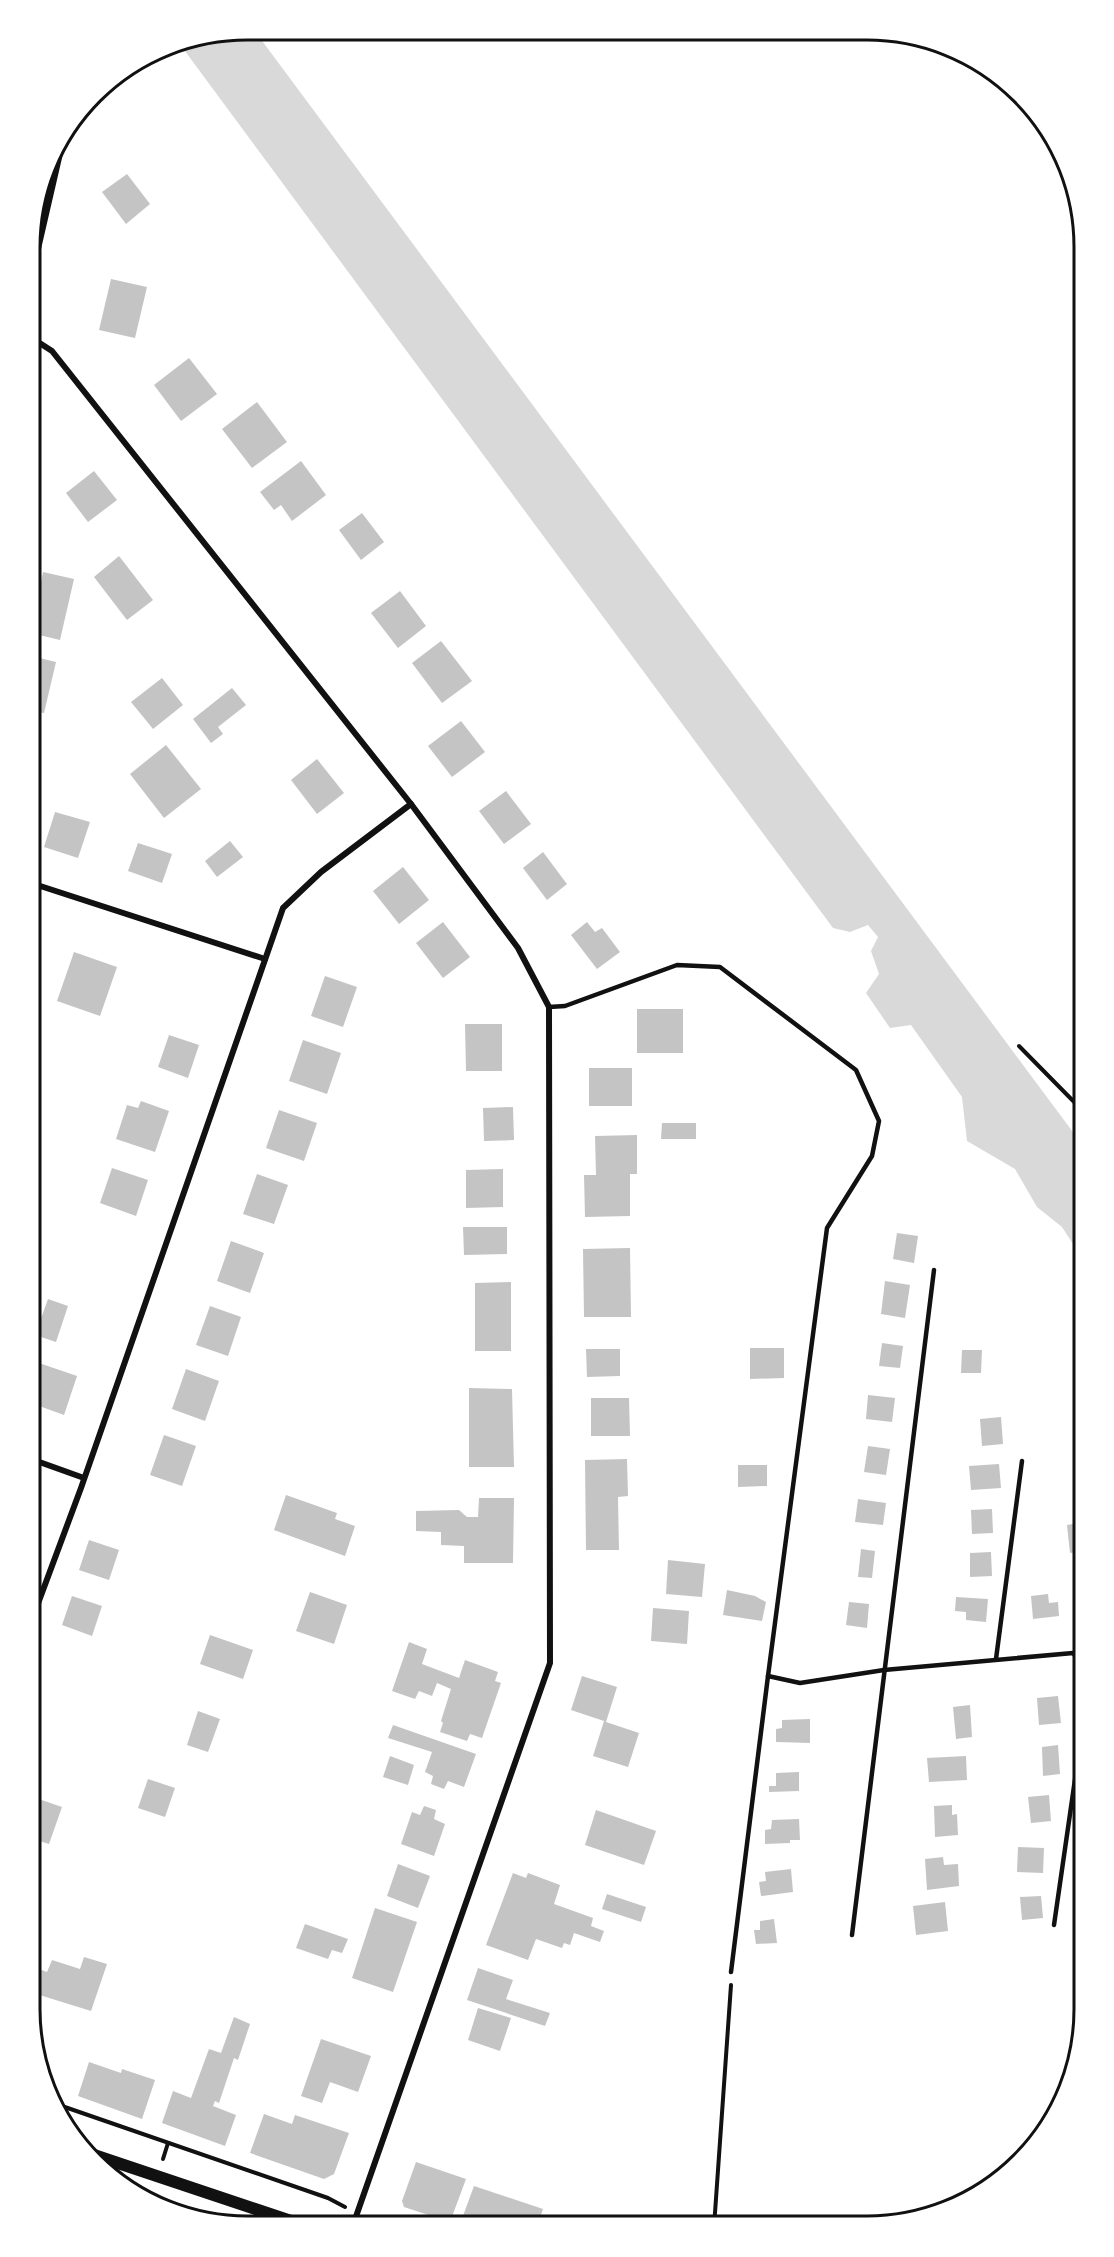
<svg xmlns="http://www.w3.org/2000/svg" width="1114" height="2257" font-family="'Golos Text',sans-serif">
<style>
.water{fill:#d9d9d9}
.building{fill:#c4c4c4}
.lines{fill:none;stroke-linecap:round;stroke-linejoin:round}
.path{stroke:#111;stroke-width:4}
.service{stroke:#111;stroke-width:4.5}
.minor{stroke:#111;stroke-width:6}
.secondary{stroke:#111;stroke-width:12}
.rim{fill:none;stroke:#111;stroke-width:3}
</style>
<rect width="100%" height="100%" fill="#fff"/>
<polygon class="water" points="247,30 254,30 1084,1147 1084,1261 1062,1227 1037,1207 1015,1169 967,1141 962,1097 911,1025 890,1028 866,993 879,974 871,951 878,937 868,925 850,932 833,928 179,43"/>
<g class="building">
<polygon points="127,174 150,204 126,224 102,192"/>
<polygon points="111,279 147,287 135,338 99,330"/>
<polygon points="189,358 217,394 181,421 154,385"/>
<polygon points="257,402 287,442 252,468 222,429"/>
<polygon points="301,461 326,495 292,521 281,505 274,510 260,492"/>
<polygon points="94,471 117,500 88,522 66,493"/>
<polygon points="362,513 384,542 361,560 339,530"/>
<polygon points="119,556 153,600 127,620 94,577"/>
<polygon points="43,572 74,579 60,640 31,633"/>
<polygon points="400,591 426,626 398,648 371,613"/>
<polygon points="441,641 472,681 442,703 412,663"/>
<polygon points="31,656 56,662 44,713 31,711"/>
<polygon points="162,678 183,705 153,729 131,702"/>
<polygon points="232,688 246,705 218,727 223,734 211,743 193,719"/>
<polygon points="461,721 485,752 452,777 428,746"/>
<polygon points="31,745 39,746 32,777 31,777"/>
<polygon points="166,745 201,789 164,818 130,774"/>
<polygon points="317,759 344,793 317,814 291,780"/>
<polygon points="506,791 531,824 504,844 479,811"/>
<polygon points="55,812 90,822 78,858 44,847"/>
<polygon points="230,841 243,857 217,877 205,861"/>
<polygon points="138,843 172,854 162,883 128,871"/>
<polygon points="543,852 567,884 547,900 523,868"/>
<polygon points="403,867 429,900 399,924 373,891"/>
<polygon points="443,922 470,957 443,978 416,943"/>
<polygon points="587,922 595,932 602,928 620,952 597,969 571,935"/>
<polygon points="74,952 117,967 100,1016 57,1001"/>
<polygon points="325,976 357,987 343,1027 311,1016"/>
<rect x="637" y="1009" width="46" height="44"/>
<polygon points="465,1024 502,1024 502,1071 466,1071"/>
<polygon points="169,1035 199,1045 188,1078 158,1067"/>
<polygon points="303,1040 341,1053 327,1094 289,1081"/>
<rect x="589" y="1068" width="43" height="38"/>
<polygon points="141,1101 169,1111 155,1152 116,1139 127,1105 138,1108"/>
<polygon points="513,1107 514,1140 484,1141 483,1108"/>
<polygon points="279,1110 317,1123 304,1161 266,1148"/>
<polygon points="662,1123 696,1123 696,1139 661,1139"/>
<polygon points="637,1135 637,1174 630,1174 630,1216 585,1217 584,1175 596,1175 595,1136"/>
<polygon points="112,1168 148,1180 136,1216 100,1203"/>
<polygon points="503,1169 503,1207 466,1208 466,1170"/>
<polygon points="257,1174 288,1185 274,1224 243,1214"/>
<polygon points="463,1227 507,1227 507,1254 464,1255"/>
<polygon points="897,1233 918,1236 914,1263 893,1259"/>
<polygon points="231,1241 264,1253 250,1293 217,1281"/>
<polygon points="630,1248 631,1317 584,1317 583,1249"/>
<polygon points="885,1281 910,1285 905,1318 881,1314"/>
<polygon points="511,1282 511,1351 475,1351 475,1283"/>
<polygon points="48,1299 68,1306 56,1342 35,1335"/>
<polygon points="210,1306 241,1317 228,1356 196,1345"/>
<polygon points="882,1343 903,1346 900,1368 879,1366"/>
<polygon points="750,1348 784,1348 784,1378 750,1379"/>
<polygon points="586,1349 620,1349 620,1376 587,1377"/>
<polygon points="962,1350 982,1350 981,1373 961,1373"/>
<polygon points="39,1363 77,1376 64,1415 31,1403 31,1386"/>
<polygon points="186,1369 219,1381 205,1421 172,1409"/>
<polygon points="469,1388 512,1389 514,1467 469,1467"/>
<polygon points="868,1395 895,1398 892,1422 866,1419"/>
<polygon points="591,1398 629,1398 630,1436 591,1436"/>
<polygon points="1001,1417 1003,1444 982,1446 980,1419"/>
<polygon points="164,1435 196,1446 182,1486 150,1475"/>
<polygon points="868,1446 890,1449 886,1475 864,1472"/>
<polygon points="627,1459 628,1496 618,1497 619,1550 586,1550 585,1460"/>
<polygon points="999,1464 1001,1488 971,1490 969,1466"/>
<polygon points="738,1465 767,1465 767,1486 738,1487"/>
<polygon points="286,1495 337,1513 335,1519 355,1526 345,1556 274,1530"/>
<polygon points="479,1498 514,1498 513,1563 464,1563 464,1546 441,1545 441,1532 416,1531 416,1511 459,1510 467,1517 478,1517"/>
<polygon points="858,1499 886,1503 883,1525 855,1522"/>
<polygon points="992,1509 993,1533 972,1534 971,1510"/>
<polygon points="1084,1522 1084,1551 1070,1553 1067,1525"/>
<polygon points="89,1540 119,1550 109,1580 79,1570"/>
<polygon points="861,1549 875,1551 872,1578 858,1577"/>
<polygon points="991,1552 992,1576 970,1577 970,1553"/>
<polygon points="668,1560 705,1564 702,1597 666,1594"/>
<polygon points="727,1590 755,1596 766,1602 762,1621 723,1615"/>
<polygon points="310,1592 347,1605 334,1644 296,1631"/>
<polygon points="1048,1594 1049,1603 1058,1602 1059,1616 1033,1619 1031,1596"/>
<polygon points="72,1596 102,1606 92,1636 62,1625"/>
<polygon points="956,1597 988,1599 986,1622 966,1620 966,1612 955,1611"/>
<polygon points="849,1602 869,1604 867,1628 846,1625"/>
<polygon points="653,1608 689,1611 687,1644 651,1641"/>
<polygon points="210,1635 253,1650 243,1679 200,1664"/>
<polygon points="409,1642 427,1649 422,1664 459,1678 465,1660 498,1672 495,1681 501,1683 482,1738 470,1734 467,1741 440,1732 443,1723 441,1721 451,1689 437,1683 432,1696 419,1691 415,1699 392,1691"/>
<polygon points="582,1676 617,1687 606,1722 639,1733 628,1767 593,1756 604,1721 571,1710"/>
<polygon points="1058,1696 1061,1723 1039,1725 1037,1698"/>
<polygon points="970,1705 972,1737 956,1739 953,1707"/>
<polygon points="198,1711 220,1719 208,1752 187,1745"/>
<polygon points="810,1719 810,1743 776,1742 776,1729 782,1728 782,1720"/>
<polygon points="393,1725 476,1754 464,1787 448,1781 444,1789 431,1784 433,1776 425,1772 432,1752 388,1738"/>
<polygon points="1058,1745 1060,1774 1043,1776 1042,1747"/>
<polygon points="390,1756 414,1765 408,1785 383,1777"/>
<polygon points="966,1756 967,1780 929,1782 927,1758"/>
<polygon points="799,1772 799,1791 769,1792 769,1786 776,1786 776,1773"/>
<polygon points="148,1779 175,1788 165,1817 138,1808"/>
<polygon points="1049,1795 1051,1821 1031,1823 1028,1797"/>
<polygon points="30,1796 62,1807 49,1844 30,1838"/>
<polygon points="952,1805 952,1815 957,1814 958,1835 935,1837 934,1806"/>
<polygon points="424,1806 436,1810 434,1819 445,1824 434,1856 401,1844 412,1812 420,1815"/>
<polygon points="596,1810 656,1831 644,1865 585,1845"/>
<polygon points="799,1819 800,1840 790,1840 790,1843 765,1844 765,1830 771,1829 772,1820"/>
<polygon points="1018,1847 1044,1848 1043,1873 1017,1872"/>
<polygon points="1082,1847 1084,1871 1073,1869 1075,1852 1081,1853"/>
<polygon points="943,1857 944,1865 958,1864 959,1886 927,1890 925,1859"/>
<polygon points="398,1864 430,1876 418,1908 387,1896"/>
<polygon points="791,1869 793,1892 761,1896 759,1882 766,1881 765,1872"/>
<polygon points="513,1873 526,1878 528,1873 560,1885 554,1904 593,1918 591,1926 604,1931 600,1942 574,1933 570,1945 564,1943 562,1948 536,1939 528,1960 486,1945"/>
<polygon points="1084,1893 1084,1924 1077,1924 1076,1894"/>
<polygon points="607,1894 646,1907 641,1922 602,1909"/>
<polygon points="1041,1896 1043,1918 1022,1920 1020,1897"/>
<polygon points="945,1902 948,1931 916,1935 913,1906"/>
<polygon points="375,1908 417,1922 393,1992 352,1978"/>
<polygon points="774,1919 777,1943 756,1944 754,1930 760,1930 760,1921"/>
<polygon points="305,1924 348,1939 342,1953 332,1950 328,1959 296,1948"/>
<polygon points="84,1957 107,1964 91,2011 30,1992 39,1969 47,1972 52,1960 80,1969"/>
<polygon points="478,1968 513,1980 506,1999 550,2013 545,2026 467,2000"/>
<polygon points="478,2008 511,2018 500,2051 468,2040"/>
<polygon points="234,2017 250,2024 238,2060 234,2058 219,2103 215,2101 213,2106 236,2115 225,2146 162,2123 173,2091 191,2098 209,2049 221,2053"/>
<polygon points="321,2039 371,2056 358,2092 330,2082 322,2103 301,2096"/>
<polygon points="89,2062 121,2073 122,2069 155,2080 142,2119 78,2096"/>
<polygon points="264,2114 292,2124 295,2115 349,2133 334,2174 324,2179 250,2153"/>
<polygon points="416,2162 466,2179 450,2222 404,2207 402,2201"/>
<polygon points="474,2186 543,2209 537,2226 460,2224"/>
<polygon points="619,2216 648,2226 616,2226"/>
</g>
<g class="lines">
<g class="path">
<polyline points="1019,1046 1084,1112"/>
<polyline points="59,2105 328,2198 345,2207"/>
<polyline points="163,2159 168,2143"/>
<polyline points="370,2220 380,2226"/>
<polyline points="714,2227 731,1985"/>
</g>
<g class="service">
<polyline points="549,1007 565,1006 677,965 720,967 856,1070 879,1121 872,1156 827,1228 768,1676 731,1972"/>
<polyline points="996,1659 1022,1461"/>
<polyline points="768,1676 800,1683 884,1670 1073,1653 1084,1668"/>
<polyline points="1054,1925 1084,1717"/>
<polyline points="852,1935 934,1270"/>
</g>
<g class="minor">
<polyline points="987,72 1014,90"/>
<polyline points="32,275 64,136"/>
<polyline points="32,340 38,342 52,351 411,804 518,948 549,1007 550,1663 353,2225"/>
<polyline points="31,883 265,959"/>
<polyline points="31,1459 84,1478"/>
<polyline points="30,1625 81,1488 283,908 321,872 411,804"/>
</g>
<polyline class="secondary" points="91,2154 303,2225"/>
</g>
<path d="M0 0H1114V2257H0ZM247 40H867A207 207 0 0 1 1074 247V2009A207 207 0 0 1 867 2216H247A207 207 0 0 1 40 2009V247A207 207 0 0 1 247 40Z" fill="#fff" fill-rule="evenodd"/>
<path class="rim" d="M247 40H867A207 207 0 0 1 1074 247V2009A207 207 0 0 1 867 2216H247A207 207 0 0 1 40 2009V247A207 207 0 0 1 247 40Z"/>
</svg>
